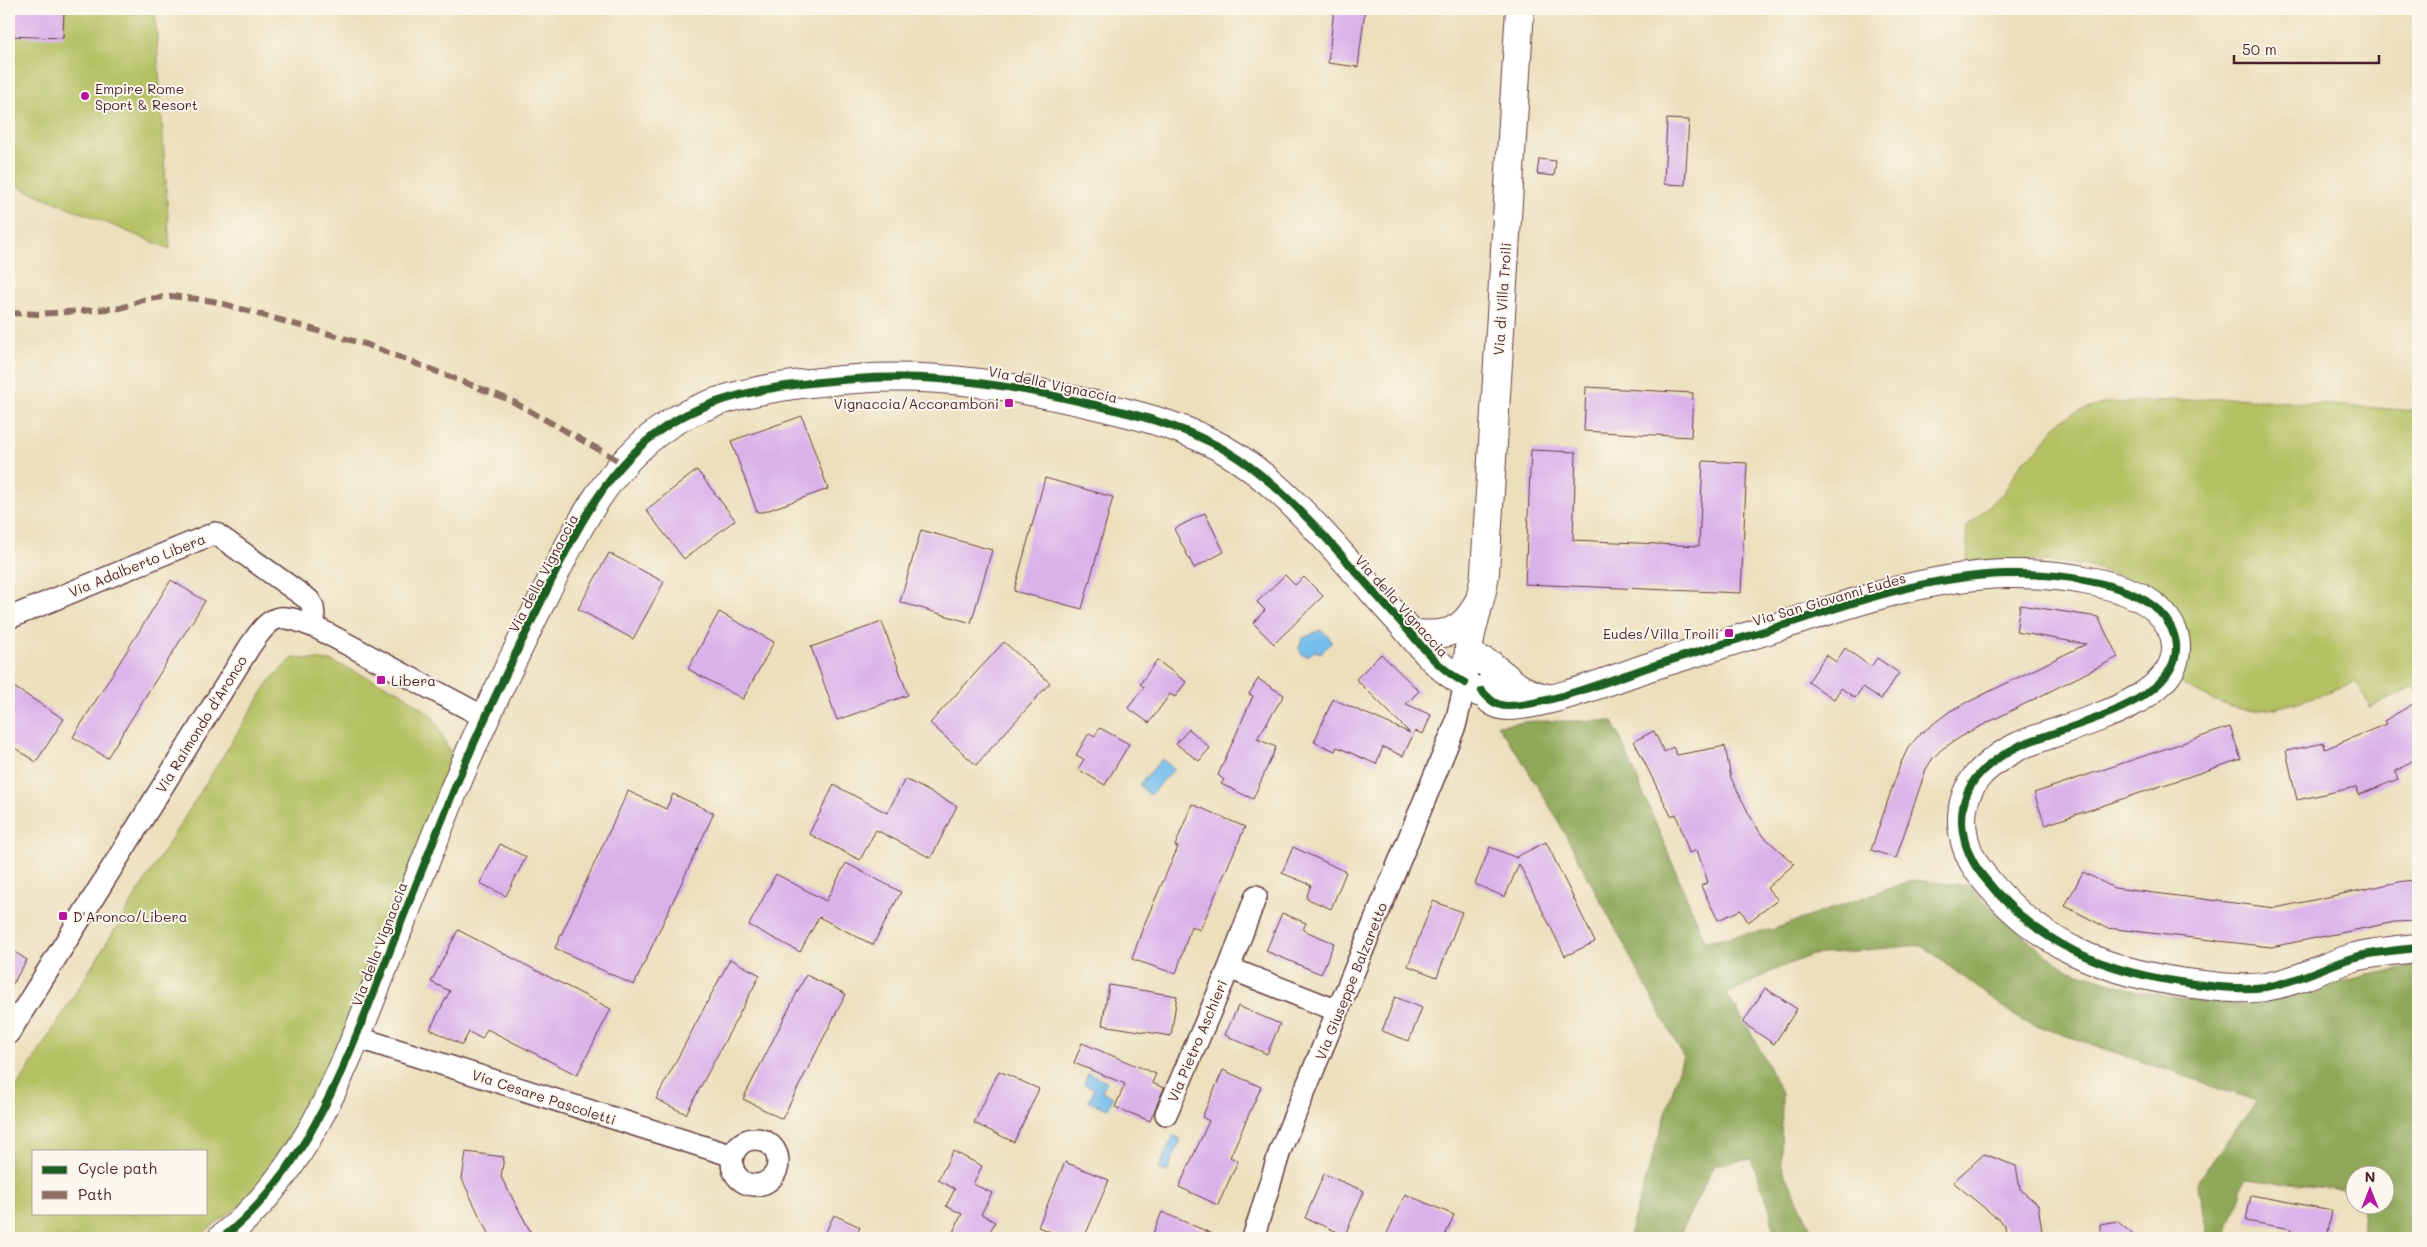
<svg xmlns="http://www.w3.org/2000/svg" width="2427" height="1247" font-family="Mali,sans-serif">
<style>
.green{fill:#b4c163;stroke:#7f7047;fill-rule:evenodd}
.forest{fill:#8fa759;stroke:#6c6342}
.water{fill:#74bdec;stroke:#5f6e8c}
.building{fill:#d9b2ea}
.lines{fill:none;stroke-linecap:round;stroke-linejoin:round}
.street-casing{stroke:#623c41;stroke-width:24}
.secondary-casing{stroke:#623c41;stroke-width:30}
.street{stroke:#fff;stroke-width:21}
.secondary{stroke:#fff;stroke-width:28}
.quiet{stroke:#8d6e63;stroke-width:6;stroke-dasharray:12 6;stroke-linecap:butt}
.cycleway-casing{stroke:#fbf7ec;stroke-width:11}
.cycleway{stroke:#1b5e20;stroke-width:8}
.poi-dot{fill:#b5179e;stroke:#fbf7ec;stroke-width:2}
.labels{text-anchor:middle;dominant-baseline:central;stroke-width:4;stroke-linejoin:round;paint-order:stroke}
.poi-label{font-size:14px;fill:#4a1f2b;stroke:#fbf7ec;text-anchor:start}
.street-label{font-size:14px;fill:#4a1f2b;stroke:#fbf7ec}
</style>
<rect width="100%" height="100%" fill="#fbf7ec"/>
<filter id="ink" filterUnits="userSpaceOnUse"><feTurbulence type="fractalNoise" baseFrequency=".02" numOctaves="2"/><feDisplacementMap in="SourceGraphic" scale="10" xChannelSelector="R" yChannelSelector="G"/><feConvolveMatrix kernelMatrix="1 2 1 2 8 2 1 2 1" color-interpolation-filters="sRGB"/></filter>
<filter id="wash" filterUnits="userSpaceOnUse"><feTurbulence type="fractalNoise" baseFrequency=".0096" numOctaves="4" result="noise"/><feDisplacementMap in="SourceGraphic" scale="20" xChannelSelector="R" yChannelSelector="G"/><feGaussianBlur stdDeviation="1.12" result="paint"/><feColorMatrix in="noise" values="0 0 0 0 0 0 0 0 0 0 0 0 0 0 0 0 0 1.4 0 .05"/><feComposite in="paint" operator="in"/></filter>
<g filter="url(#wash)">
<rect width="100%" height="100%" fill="#ecdfbc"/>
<g class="green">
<polygon points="9,9 155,9 170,249 9,183"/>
<path d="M2233,398L2418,411V695L2413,687L2370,707L2356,682C2327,692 2274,714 2245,710C2220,706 2199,693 2178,682L2184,661L2141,584C2128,580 2115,574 2102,570C2061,558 2011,560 1968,562L1966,527L2004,492L2022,462L2036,452L2057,424L2072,414L2105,403Z"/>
<path d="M293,658L331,661L401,692L433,717L451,754L434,807L325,1079L294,1138L256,1193L196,1238H9V1100L270,680ZM34,1151H206V1213H34Z"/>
</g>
<polygon class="forest" points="1533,721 1613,721 1705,941 1774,929 1912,880 1972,886 1991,908 2044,953 2067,969 2140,992 2215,1003 2254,1004 2368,975 2418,966 2418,1223 2412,1238 2362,1238 2364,1205 2384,1204 2384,1174 2354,1174 2354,1191 2245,1179 2225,1238 2209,1238 2197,1182 2257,1101 2020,1020 1922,945 1812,955 1779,968 1727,994 1753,1036 1782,1094 1781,1164 1810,1227 1812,1238 1774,1238 1771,1213 1751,1159 1714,1165 1678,1238 1628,1238 1683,1056 1556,817 1518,754 1497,725"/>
<g class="water">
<polygon points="1320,630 1329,637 1331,643 1321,653 1314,651 1308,656 1302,655 1299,648 1302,639"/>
<polygon points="1162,759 1174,769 1150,795 1139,785"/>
<polygon points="1088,1073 1107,1081 1102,1092 1113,1097 1108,1109 1089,1102 1094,1088 1084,1084"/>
<polygon points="1173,1136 1181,1139 1167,1172 1159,1169"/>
</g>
<g id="blocks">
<g class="building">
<polygon points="9,9 64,9 63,38 9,36"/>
<polygon points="1334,9 1365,9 1358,67 1328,63"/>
<polygon points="1667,119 1689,120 1685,185 1664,184"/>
<polygon points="1539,159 1556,161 1554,176 1537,174"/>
<polygon points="1586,387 1693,393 1691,437 1584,431"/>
<polygon points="802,416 828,489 763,512 757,512 731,441"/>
<polygon points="1531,450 1576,452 1573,540 1699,546 1703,461 1747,463 1741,593 1525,584"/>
<polygon points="697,470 735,520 684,559 646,510"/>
<polygon points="1045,478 1113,497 1082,609 1014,591"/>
<polygon points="1205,513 1224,552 1194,568 1174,529"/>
<polygon points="921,530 992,550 971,623 900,602"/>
<polygon points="609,553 664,582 633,639 578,609"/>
<polygon points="1285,575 1295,585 1304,577 1323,596 1274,644 1253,623 1265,610 1257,602"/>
<polygon points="171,580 205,601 107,758 73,737"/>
<polygon points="2020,605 2098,617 2118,657 1967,733 1942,749 1933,758 1926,769 1896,858 1871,850 1900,765 1908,748 1920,734 1950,711 2086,644 2016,632"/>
<polygon points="719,612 774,642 743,699 688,669"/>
<polygon points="882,622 908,695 837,720 811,647"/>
<polygon points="1004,642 1050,683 976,765 930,723"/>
<polygon points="1845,648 1871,667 1877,658 1899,673 1881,699 1863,687 1855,698 1841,688 1834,699 1808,682 1826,655 1836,662"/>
<polygon points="1381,654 1419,691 1406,704 1431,715 1423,734 1415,731 1403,756 1383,747 1376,764 1337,747 1335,751 1314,742 1333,699 1410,733 1356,679"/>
<polygon points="1157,660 1186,682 1175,697 1170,694 1149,723 1128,708 1144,687 1140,684"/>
<polygon points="1258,679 1284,695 1257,739 1276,747 1253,799 1221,784 1224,780 1218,775 1253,696 1249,694"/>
<polygon points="9,684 64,719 36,762 9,744"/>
<polygon points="2418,701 2418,757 2395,772 2398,779 2359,795 2356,787 2297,800 2286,751 2324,743 2325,749 2386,724 2384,721"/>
<polygon points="2230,727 2241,759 2045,825 2034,793"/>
<polygon points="1100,728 1129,744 1105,785 1078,769 1084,759 1076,755 1089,733 1095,736"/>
<polygon points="1189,729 1210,748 1199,761 1176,744"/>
<polygon points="1654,731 1664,752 1673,747 1677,755 1725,746 1731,778 1749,814 1761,834 1794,864 1767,888 1778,900 1748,922 1741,910 1718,920 1701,886 1708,882 1697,850 1689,853 1676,814 1671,816 1634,741"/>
<polygon points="905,779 957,806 931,858 876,830 860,860 809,834 834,785 887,813"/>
<polygon points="628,791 666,809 673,794 714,813 634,985 555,948"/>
<polygon points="1192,804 1245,827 1200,930 1191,926 1176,974 1132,959 1143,927 1178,847 1175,846"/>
<polygon points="1546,842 1595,942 1565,956 1519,864 1505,897 1475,884 1490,847 1517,858 1516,857"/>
<polygon points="500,844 526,857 506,896 480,883"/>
<polygon points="1293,847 1346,872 1331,909 1306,898 1311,885 1282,873"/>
<polygon points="846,863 901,892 873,945 819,917 800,952 749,925 776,874 826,901"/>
<polygon points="2083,872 2114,888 2275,908 2404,881 2418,880 2418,921 2395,922 2271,947 2107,928 2065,906"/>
<polygon points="1433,901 1462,912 1437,977 1408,966"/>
<polygon points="1282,913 1306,923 1303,930 1334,943 1321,974 1266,951"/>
<polygon points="458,930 611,1009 577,1075 487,1029 482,1039 469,1032 462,1045 430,1029 450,991 431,982"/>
<polygon points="9,948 27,960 9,990"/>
<polygon points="730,959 760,975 686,1114 656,1099"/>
<polygon points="806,975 846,994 782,1119 743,1099"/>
<polygon points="1109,985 1177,996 1171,1036 1102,1025"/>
<polygon points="1765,988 1797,1009 1774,1044 1743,1023"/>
<polygon points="1395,997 1422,1008 1409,1041 1382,1031"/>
<polygon points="1238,1006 1280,1024 1267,1054 1225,1035"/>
<polygon points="1082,1043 1156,1074 1152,1083 1164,1088 1150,1121 1115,1107 1125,1084 1074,1063"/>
<polygon points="1223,1070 1261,1087 1230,1157 1238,1161 1218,1205 1179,1187 1209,1121 1202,1117"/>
<polygon points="999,1071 1039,1089 1014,1142 974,1123"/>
<polygon points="953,1151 982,1166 973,1184 992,1193 981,1214 995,1222 987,1238 950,1238 962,1214 946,1206 955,1189 938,1180"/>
<polygon points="466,1152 504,1157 501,1177 534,1238 490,1238 462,1179"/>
<polygon points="1984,1154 2016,1166 2020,1189 2038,1205 2043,1238 2006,1238 2005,1225 1953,1182"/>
<polygon points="1065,1162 1109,1180 1084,1238 1066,1238 1038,1227"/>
<polygon points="1324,1174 1364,1191 1345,1235 1305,1218"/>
<polygon points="1405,1194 1454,1215 1444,1238 1385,1238"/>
<polygon points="2251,1195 2332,1210 2327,1238 2290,1238 2291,1229 2246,1221"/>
<polygon points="1162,1212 1222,1238 1151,1238"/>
<polygon points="834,1215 860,1227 855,1238 823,1238"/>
<polygon points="2117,1221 2137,1238 2100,1238 2100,1224"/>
</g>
</g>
</g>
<g filter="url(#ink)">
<use href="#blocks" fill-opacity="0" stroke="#623c41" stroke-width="1"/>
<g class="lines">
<g class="street-casing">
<g id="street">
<polyline points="9,618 215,533 309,600 313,607 315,627"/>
<polyline points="1229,968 1338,1011"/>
<path d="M9,1033L250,646C273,613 277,612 315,627L484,717"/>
<polyline points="356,1037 733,1156"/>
<polyline points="1166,1114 1229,968 1256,896"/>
<circle cx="755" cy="1162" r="23"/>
<polyline points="1253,1238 1280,1151 1455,726 1465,685"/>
</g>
</g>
<g class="secondary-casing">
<g id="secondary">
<path d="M1411,634C1444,636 1462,635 1478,603"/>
<path d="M1469,661C1466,634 1483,601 1485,572L1520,9"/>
<path d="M1491,665L1495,677L1490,687L1478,692L1467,687C1464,682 1462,678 1463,672C1469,638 1507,680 1518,687C1527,693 1537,696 1547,698"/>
<path d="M1482,691C1490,700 1496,706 1508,706C1547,705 1608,681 1646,668C1694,653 1742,638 1790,623C1860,600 1932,576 2006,574C2049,573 2126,580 2158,610C2167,619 2175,631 2176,645C2180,705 2062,726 2019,746C2003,754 1987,764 1975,779C1954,808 1960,847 1982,875C2038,946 2106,973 2194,984C2217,987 2242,990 2265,987C2297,982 2325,966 2355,957C2376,952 2397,950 2418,948"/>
<path d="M222,1238C304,1174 342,1073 379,979C400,924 422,870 444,815C472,743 506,673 540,604C572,538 605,466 668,425C720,391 796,383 856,379C938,373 1016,386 1095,405C1134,414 1174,424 1210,442C1283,477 1343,560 1398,619C1421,644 1434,666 1465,683"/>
</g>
</g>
<use href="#street" class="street"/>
<use href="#secondary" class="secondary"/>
<polyline class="quiet" points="9,313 39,314 121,308 143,300 171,296 213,301 368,345 510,400 623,463"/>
<g class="cycleway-casing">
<g id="cycleway">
<path d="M1482,691C1490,700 1496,706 1508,706C1547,705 1608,681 1646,668C1694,653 1742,638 1790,623C1860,600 1932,576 2006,574C2049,573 2126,580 2158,610C2167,619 2175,631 2176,645C2180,705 2062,726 2019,746C2003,754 1987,764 1975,779C1954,808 1960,847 1982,875C2038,946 2106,973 2194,984C2217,987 2242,990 2265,987C2297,982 2325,966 2355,957C2376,952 2397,950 2418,948"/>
<path d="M222,1238C304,1174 342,1073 379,979C400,924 422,870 444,815C472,743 506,673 540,604C572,538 605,466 668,425C720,391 796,383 856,379C938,373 1016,386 1095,405C1134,414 1174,424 1210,442C1283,477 1343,560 1398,619C1421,644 1434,666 1465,683"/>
</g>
</g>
<use href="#cycleway" class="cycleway"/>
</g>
</g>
<g class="poi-dot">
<circle cx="85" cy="96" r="5"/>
<rect x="1004" y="398" width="10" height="10" rx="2.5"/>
<rect x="1724" y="628" width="10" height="10" rx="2.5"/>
<rect x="376" y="675" width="10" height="10" rx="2.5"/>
<rect x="58" y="911" width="10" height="10" rx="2.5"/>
</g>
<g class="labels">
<g class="poi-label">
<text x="95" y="88">Empire Rome<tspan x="95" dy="16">Sport &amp; Resort</tspan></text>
<text x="999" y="403" text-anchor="end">Vignaccia/Accoramboni</text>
<text x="1719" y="633" text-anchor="end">Eudes/Villa Troili</text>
<text x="391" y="680">Libera</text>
<text x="73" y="916">D'Aronco/Libera</text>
</g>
<g class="street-label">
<text transform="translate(1502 299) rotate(-86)">Via di Villa Troili</text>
<text transform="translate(1053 384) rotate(12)">Via della Vignaccia</text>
<text transform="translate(137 565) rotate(-22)">Via Adalberto Libera</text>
<text transform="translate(543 573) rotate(-62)">Via della Vignaccia</text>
<text transform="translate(1829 599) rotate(-16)">Via San Giovanni Eudes</text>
<text transform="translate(1402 606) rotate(48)">Via della Vignaccia</text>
<text transform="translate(201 724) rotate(-58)">Via Raimondo d'Aronco</text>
<text transform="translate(379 944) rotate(-69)">Via della Vignaccia</text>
<text transform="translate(1351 981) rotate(-68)">Via Giuseppe Balzaretto</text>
<text transform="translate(1197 1041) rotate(-67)">Via Pietro Aschieri</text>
<text transform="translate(544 1097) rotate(18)">Via Cesare Pascoletti</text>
</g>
</g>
<rect width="2427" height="1247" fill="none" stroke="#fbf7ec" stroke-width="30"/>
<rect x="32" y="1150" width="175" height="65" fill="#fbf7ec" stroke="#b4a19f"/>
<rect x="42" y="1166" width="25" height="8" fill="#1b5e20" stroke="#b4a19f"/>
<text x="78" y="1174" font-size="15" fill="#4a1f2b">Cycle path</text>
<rect x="42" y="1191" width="25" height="8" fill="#8d6e63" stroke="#b4a19f"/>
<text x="78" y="1200" font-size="15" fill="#4a1f2b">Path</text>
<g transform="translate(2370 1190)"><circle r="24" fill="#fbf7ec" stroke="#b4a19f"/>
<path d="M0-4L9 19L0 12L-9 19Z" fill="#b5179e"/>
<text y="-8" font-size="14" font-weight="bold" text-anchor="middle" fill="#4a1f2b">N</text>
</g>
<path d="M2234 55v8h145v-8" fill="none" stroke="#4a1f2b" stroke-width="2.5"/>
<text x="2242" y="55" font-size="15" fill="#4a1f2b" stroke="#fbf7ec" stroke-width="4" paint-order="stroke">50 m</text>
</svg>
